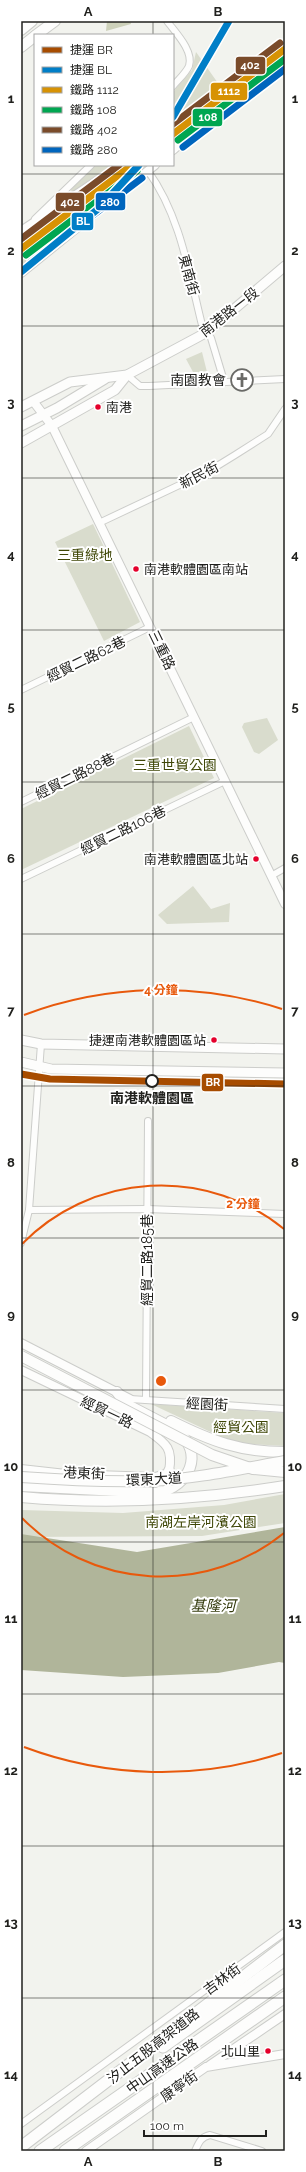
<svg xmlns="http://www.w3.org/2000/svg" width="306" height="2172" font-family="Raleway,'Noto Sans TC',sans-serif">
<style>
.green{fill:#d9dccd}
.forest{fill:#cdd1ba}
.water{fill:#b0b59a}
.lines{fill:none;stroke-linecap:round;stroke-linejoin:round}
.minor-casing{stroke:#cccdca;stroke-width:8}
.tertiary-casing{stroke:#cccdca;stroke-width:10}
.secondary-casing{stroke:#cccdca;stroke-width:11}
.primary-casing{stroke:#cccdca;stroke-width:12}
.trunk-casing{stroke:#cccdca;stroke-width:12}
.motorway-casing{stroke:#cccdca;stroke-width:13}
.minor{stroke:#fdfdfc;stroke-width:6}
.tertiary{stroke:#fdfdfc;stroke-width:8}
.secondary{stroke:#fdfdfc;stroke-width:9}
.primary{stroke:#fdfdfc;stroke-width:10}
.trunk{stroke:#fdfdfc;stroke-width:10}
.motorway{stroke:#fdfdfc;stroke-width:11}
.trunk-bridge-casing{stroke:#cccdca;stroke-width:12;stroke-linecap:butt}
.trunk-bridge{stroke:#fdfdfc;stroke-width:10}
.rail-1-casing{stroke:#fff;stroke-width:10}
.rail-2-casing{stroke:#fff;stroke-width:10}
.rail-3-casing{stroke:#fff;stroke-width:10}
.rail-4-casing{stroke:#fff;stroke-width:10}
.rail-1{stroke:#d79204;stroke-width:7}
.rail-2{stroke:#00a651;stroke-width:7}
.rail-3{stroke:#7a4b2a;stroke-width:7}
.rail-4{stroke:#0065bd;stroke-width:7}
.metro-1-casing{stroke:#fff;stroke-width:10}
.metro-2-casing{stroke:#fff;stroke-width:10}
.metro-1{stroke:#a74c00;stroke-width:7}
.metro-2{stroke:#007ec7;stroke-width:7}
.grid{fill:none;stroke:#21211e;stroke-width:1;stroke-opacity:0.55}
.ring{fill:none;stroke:#e8590c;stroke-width:2}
.bus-dot{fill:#e4002b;stroke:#fff;stroke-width:1.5}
.stop-dot{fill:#fff;stroke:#21211e;stroke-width:2}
.labels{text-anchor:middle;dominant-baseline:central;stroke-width:4;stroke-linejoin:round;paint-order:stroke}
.bus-label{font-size:13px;fill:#21211e;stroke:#fff;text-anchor:end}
.street-label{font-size:14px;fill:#21211e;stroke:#fff}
.poi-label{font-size:14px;fill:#21211e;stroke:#fff;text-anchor:end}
.park-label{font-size:14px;fill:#3f4707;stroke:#fff}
.stop-label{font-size:14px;font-weight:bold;fill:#21211e;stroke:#fff}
.water-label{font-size:15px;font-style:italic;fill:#343b0d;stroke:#fff}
.centre{fill:#e8590c;stroke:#fff;stroke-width:2}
.ring-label{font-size:12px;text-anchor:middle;font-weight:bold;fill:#e8590c;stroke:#fff;stroke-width:4;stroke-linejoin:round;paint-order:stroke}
.line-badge{stroke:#fff;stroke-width:1.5}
.badge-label{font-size:11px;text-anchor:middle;font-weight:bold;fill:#fff}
.neatline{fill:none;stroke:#21211e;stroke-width:1.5}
.grid-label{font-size:13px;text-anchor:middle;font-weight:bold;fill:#21211e}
</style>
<rect width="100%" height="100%" fill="#f2f3ee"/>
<g class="green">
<polygon points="196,52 220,86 173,123 173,92 192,70"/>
<polygon points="95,165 113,165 72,192 70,188"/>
<polygon points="130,165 147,165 21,267 21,239"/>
<polygon points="202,352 207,372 193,372 186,359"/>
<polygon points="93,524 140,622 104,641 55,542"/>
<polygon points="267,718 278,740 259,754 254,752 242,727 244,723"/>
<polygon points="189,726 214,778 21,870 21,809"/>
<polygon points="193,886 211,909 230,903 229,922 167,924 158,915"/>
<polygon points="151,1404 285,1413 285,1446 234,1443"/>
<polygon points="285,1494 285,1523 202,1536 21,1537 21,1510 123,1513 224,1505"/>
</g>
<polygon class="forest" points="107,21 130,21 131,24 106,31"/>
<polygon class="water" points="285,1527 285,1663 279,1662 218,1673 123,1677 21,1670 21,1534 137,1552"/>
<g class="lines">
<g class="minor-casing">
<g id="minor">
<path d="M167,21C175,32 194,51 189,66C186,73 178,80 173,86"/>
<polyline points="173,132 180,136 180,144"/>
<path d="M148,171C180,215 189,273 202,325L211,338L224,381"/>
<polyline points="35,219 91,165"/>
<polyline points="127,375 140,386 149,386 285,379"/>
<polyline points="99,523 209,471 235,455 268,434 285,409"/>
<polyline points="21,690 150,627"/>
<polyline points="21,802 194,717"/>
<polyline points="271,876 285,868"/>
<polyline points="21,879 225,781"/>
<polyline points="29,1210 147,1209 285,1214"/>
<polyline points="21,1243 29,1210 41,1044"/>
<polyline points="130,1399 285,1409"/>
<polyline points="146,1400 148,1121"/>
<polyline points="21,1468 66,1473 155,1476 168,1472"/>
<polyline points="21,2124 285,1932"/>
<path d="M195,2151C199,2142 201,2137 210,2135L262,2151"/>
</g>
</g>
<g class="tertiary-casing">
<g id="tertiary">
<polyline points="173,129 251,74"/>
<polyline points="173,150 285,50"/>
<polyline points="21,231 121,165"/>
<polyline points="21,273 155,165"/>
<polyline points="33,401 52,426 285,904"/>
<polyline points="21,1343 130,1399"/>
<path d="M21,1370L150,1432C167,1444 173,1449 169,1471"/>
<polyline points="210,2065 285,2014"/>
<polyline points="86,2151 206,2067 285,2054"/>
</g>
</g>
<g class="secondary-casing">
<g id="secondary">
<polyline points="21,407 70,382 127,375 198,337 207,332 285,266"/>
<polyline points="21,426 57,408 105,379"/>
<polyline points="21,443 115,390 127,375"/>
<polyline points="21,1040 41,1044 285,1049"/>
<polyline points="21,1062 51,1069 285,1073"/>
</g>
</g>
<g class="primary-casing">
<g id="primary">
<polyline points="21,30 32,21"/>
<polyline points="36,35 55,21"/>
<polyline points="21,47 35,36"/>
</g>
</g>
<g class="trunk-casing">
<g id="trunk">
<path d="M171,1421C211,1441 240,1452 285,1452"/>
<polyline points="159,1483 167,1477 169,1471"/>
<path d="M21,1486L158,1493C190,1485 204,1455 178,1431L126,1404L117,1392"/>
<path d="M21,1497C110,1505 197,1500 285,1486"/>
</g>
</g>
<g class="motorway-casing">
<g id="motorway">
<polyline points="163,2047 285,1960"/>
<polyline points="21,2147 285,1945"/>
<polyline points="40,2151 285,1980"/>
<polyline points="65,2151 285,1997"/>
</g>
</g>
<use href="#minor" class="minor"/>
<use href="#tertiary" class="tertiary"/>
<use href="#secondary" class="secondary"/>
<use href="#primary" class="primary"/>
<use href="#trunk" class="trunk"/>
<use href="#motorway" class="motorway"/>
<g class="trunk-bridge-casing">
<g id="trunk-bridge">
<polyline points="21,1356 212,1455 253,1469 285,1472"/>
<path d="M21,1477C63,1480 107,1482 149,1481C195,1479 240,1469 285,1461"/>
</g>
</g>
<use href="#trunk-bridge" class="trunk-bridge"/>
<g class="rail-1-casing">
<g id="rail-1">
<polyline points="173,134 285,49"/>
<polyline points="21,249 132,165"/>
</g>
</g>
<g class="rail-2-casing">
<g id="rail-2">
<polyline points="178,140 285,59"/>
<polyline points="26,255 137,171"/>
</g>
</g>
<g class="rail-3-casing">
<g id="rail-3">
<polyline points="173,124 280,43"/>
<polyline points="21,239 119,165"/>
</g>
</g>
<g class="rail-4-casing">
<g id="rail-4">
<polyline points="183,147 285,69"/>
<polyline points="31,262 142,178"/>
</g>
</g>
<use href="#rail-1" class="rail-1"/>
<use href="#rail-2" class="rail-2"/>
<use href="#rail-3" class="rail-3"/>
<use href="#rail-4" class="rail-4"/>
<g class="metro-1-casing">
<polyline id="metro-1" points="21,1074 50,1079 285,1084"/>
</g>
<g class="metro-2-casing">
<g id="metro-2">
<polyline points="173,117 229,21"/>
<polyline points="21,272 98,209 139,165"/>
</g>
</g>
<use href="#metro-1" class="metro-1"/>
<use href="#metro-2" class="metro-2"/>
</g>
<path class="grid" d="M153,21V35M153,165V2151M21,174H285M21,326H285M21,478H285M21,630H285M21,782H285M21,934H285M21,1086H285M21,1238H285M21,1390H285M21,1542H285M21,1694H285M21,1846H285M21,1998H285"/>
<g class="ring">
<path d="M284 1533A195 195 0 0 1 22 1518M22 1244A195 195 0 0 1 284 1229"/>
<path d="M282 1753A391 391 0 0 1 24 1747M24 1015A391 391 0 0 1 282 1009"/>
</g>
<defs>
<g id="church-ring" transform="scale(1.15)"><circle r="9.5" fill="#fff" stroke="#6a6a67" stroke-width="1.5"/><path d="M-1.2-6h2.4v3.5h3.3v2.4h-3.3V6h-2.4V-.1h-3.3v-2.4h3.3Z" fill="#6a6a67"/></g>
</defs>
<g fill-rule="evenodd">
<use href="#church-ring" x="242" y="380"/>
</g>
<g class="bus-dot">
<circle cx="98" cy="407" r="3.5"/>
<circle cx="136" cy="569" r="3.5"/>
<circle cx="256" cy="859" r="3.5"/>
<circle cx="214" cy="1040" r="3.5"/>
<circle cx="268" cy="2051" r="3.5"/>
</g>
<circle class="stop-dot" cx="152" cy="1081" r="6"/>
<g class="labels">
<g class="bus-label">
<text x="106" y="407" text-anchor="start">南港</text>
<text x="144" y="569" text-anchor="start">南港軟體園區南站</text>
<text x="248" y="859">南港軟體園區北站</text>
<text x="206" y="1040">捷運南港軟體園區站</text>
<text x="260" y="2051">北山里</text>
</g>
<g class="street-label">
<text transform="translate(189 275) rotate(75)">東南街</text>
<text transform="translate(229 312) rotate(-38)">南港路一段</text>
<text transform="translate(199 475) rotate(-27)">新民街</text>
<text transform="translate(162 650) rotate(64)">三重路</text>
<text transform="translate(86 659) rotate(-26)">經貿二路62巷</text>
<text transform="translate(75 776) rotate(-26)">經貿二路88巷</text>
<text transform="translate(123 830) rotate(-26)">經貿二路106巷</text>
<text transform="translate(147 1260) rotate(-90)">經貿二路185巷</text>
<text transform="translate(207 1404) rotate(3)">經園街</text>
<text transform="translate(107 1412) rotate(25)">經貿一路</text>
<text transform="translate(84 1473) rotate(3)">港東街</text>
<text transform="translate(154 1479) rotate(-3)">環東大道</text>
<text transform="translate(222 1979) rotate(-36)">吉林街</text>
<text transform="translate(153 2046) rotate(-38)">汐止五股高架道路</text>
<text transform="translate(162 2066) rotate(-35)">中山高速公路</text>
<text transform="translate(179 2086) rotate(-35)">康寧街</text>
</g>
<g class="poi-label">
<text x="226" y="380">南園教會</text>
</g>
<g class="park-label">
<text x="85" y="555">三重綠地</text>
<text x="175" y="765">三重世貿公園</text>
<text x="241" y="1427">經貿公園</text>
<text x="201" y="1522">南湖左岸河濱公園</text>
</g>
<g class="stop-label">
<text x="152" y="1098">南港軟體園區</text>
</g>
<g class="water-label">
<text x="213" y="1606">基隆河</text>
</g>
</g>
<circle cx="161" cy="1381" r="6" class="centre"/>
<g class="ring-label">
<text x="161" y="994">4 分鐘</text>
<text x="243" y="1208">2 分鐘</text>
</g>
<g class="line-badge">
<rect x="235" y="56" width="31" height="19" rx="4" fill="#7a4b2a"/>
<rect x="210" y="82" width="38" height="19" rx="4" fill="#d79204"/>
<rect x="192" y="108" width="31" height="19" rx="4" fill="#00a651"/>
<rect x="95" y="192" width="31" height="19" rx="4" fill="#0065bd"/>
<rect x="55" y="192" width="30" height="20" rx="4" fill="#7a4b2a"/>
<rect x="71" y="212" width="23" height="19" rx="4" fill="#007ec7"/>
<rect x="201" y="1073" width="23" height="19" rx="4" fill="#a74c00"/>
</g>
<g class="badge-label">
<text x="250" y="69">402</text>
<text x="229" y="95">1112</text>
<text x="208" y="121">108</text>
<text x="110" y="206">280</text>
<text x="70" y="206">402</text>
<text x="83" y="225">BL</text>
<text x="213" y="1086">BR</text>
</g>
<rect width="306" height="2172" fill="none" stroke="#ffffff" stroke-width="44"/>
<rect x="34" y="34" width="140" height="132" fill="#ffffff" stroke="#a6a6a5"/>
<rect x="42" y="47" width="20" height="6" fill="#a74c00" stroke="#a6a6a5"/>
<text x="70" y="54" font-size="12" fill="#21211e">捷運 BR</text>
<rect x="42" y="67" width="20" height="6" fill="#007ec7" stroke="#a6a6a5"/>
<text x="70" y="74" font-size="12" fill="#21211e">捷運 BL</text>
<rect x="42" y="87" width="20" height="6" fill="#d79204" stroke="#a6a6a5"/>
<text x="70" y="94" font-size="12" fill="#21211e">鐵路 1112</text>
<rect x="42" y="107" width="20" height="6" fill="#00a651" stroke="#a6a6a5"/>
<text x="70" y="114" font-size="12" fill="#21211e">鐵路 108</text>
<rect x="42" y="127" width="20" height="6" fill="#7a4b2a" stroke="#a6a6a5"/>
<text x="70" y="134" font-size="12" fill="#21211e">鐵路 402</text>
<rect x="42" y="147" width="20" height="6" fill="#0065bd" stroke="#a6a6a5"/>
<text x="70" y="154" font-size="12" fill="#21211e">鐵路 280</text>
<path d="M144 2130v6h122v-6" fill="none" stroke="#21211e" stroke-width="2"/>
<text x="150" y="2130" font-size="12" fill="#21211e" stroke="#ffffff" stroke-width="3" paint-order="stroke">100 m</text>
<rect x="22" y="22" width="262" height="2128" class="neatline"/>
<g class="grid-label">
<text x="88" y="16">A</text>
<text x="218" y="16">B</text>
<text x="11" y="103">1</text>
<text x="295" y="103">1</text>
<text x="11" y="255">2</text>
<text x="295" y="255">2</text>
<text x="11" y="407">3</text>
<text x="295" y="407">3</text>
<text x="11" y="559">4</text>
<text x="295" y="559">4</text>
<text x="11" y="711">5</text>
<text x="295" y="711">5</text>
<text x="11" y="863">6</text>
<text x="295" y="863">6</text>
<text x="11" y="1015">7</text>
<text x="295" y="1015">7</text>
<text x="11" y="1167">8</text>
<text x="295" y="1167">8</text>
<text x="11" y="1319">9</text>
<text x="295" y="1319">9</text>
<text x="11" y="1471">10</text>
<text x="295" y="1471">10</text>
<text x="11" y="1623">11</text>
<text x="295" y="1623">11</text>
<text x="11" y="1775">12</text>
<text x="295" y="1775">12</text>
<text x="11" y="1927">13</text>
<text x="295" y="1927">13</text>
<text x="11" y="2079">14</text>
<text x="295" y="2079">14</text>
<text x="88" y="2166">A</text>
<text x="218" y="2166">B</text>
</g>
</svg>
